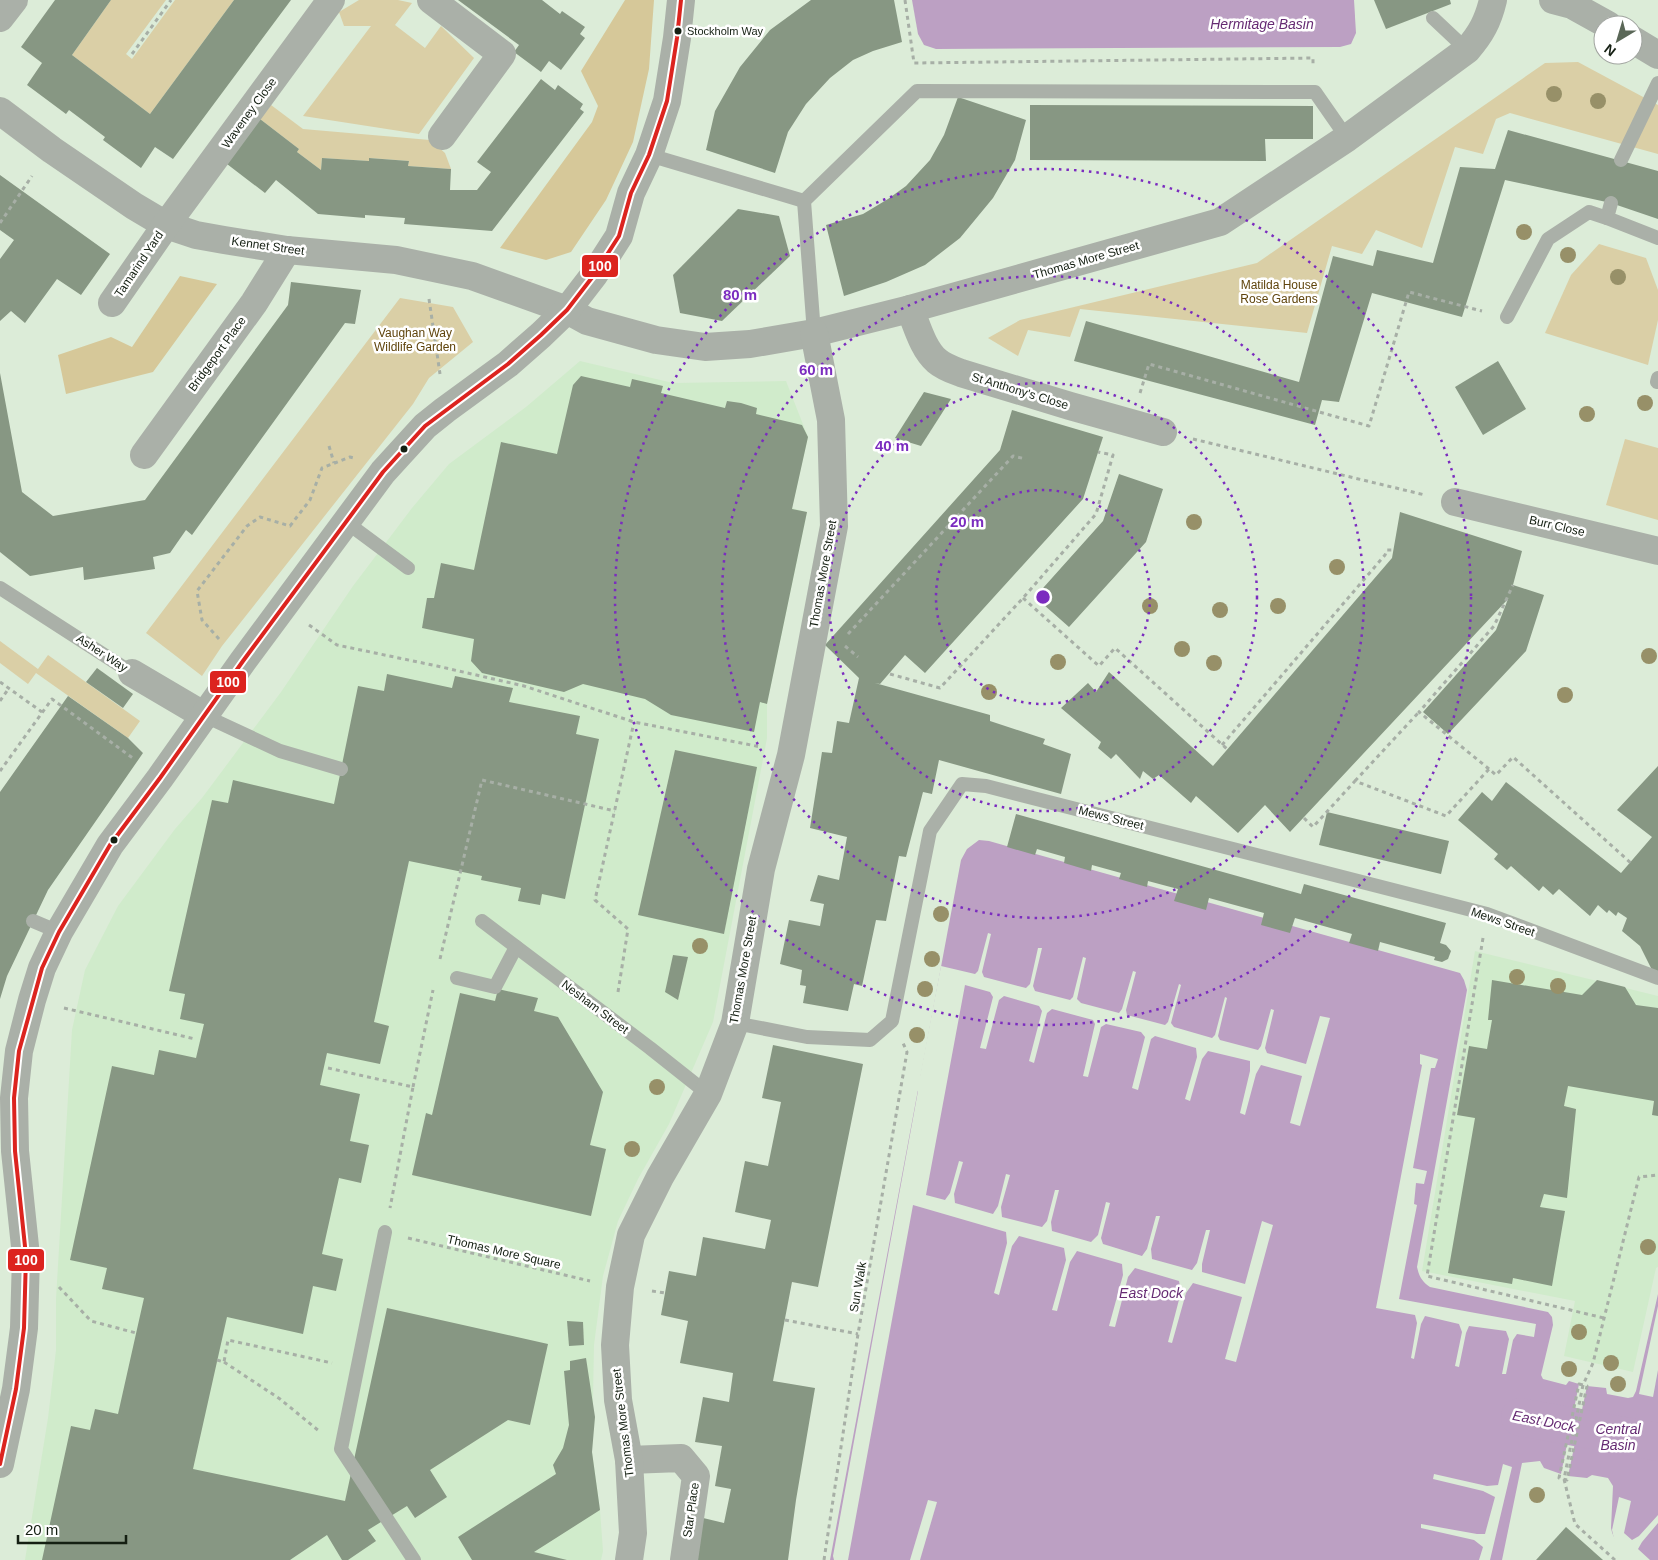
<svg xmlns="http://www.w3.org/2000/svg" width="1658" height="1560" font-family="Arial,sans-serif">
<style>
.built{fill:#d0ebcb}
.green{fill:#dacfa6}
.forest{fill:#d6c899}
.water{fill:#bca0c3}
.pier{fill:#dcecd8}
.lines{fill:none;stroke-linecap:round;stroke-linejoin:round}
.canal{stroke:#bca0c3;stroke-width:38}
.building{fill:#879783}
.path{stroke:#a7afa6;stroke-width:3;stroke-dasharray:4 4;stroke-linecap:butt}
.service{stroke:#aab0a8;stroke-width:14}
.minor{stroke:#aab0a8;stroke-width:28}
.tertiary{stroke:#aab0a8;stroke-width:28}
.bus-1-casing{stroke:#fff;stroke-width:8}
.bus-1{stroke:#dc241f;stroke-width:4}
.tree{fill:#979068}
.ring{fill:none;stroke:#7b2cbf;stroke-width:2.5;stroke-dasharray:2.5 5}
.bus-dot{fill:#141f12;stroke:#fff;stroke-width:2}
.labels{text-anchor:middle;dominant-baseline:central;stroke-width:5;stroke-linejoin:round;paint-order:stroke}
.bus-label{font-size:11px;fill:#141f12;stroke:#fff;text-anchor:start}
.street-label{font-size:12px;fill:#141f12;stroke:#fff}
.park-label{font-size:12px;fill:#5f440c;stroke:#fff}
.water-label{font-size:14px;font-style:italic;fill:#662b73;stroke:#fff}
.centre{fill:#7b2cbf;stroke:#fff;stroke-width:2.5}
.ring-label{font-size:15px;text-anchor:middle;font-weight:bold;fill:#7b2cbf;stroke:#fff;stroke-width:5;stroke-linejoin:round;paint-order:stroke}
.line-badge{stroke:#fff;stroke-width:2}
.badge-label{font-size:14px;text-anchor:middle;font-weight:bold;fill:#fff}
</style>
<rect width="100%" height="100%" fill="#dcecd8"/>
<g class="built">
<polygon points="580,361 673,383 786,381 808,437 792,508 807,512 767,704 767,738 713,1022 669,1124 638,1179 618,1221 603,1276 594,1345 592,1452 600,1510 603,1551 601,1560 25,1560 48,1418 56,1350 56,1299 72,1030 85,970 118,906 175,829 202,798 281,692 353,586 412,508 449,464 526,407"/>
<polygon points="1475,951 1658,996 1658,1267 1656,1268 1633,1372 1564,1356 1575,1301 1422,1271"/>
</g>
<g class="green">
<polygon points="111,0 166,0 126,54 132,59 175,0 234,0 150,114 72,55"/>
<polygon points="359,0 398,0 412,3 395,25 425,48 441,26 474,58 419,134 303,116 371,26 344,26 339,12"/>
<polygon points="1578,62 1658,105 1658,154 1510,113 1496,119 1483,154 1455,147 1422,248 1376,230 1362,254 1332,246 1307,333 1080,309 1070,337 1028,330 1018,356 988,338 1020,320 1257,263 1545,63"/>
<polygon points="271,105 303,129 430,140 445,153 451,169 408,166 409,161 370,158 369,161 322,158 321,170 297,152 299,149 260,119"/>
<polygon points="1599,244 1646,258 1658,290 1658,320 1648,365 1545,333 1571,275"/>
<polygon points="400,298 453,307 473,342 429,378 413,404 222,646 202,676 146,633"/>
<polygon points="1625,439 1658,448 1658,520 1606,505"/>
<polygon points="0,641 38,669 48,655 140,721 128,738 36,673 28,684 0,663"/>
</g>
<g class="forest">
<polygon points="625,0 654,0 649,69 633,142 606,200 571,252 546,260 500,248 592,122 598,106 581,71"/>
<polygon points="180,276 217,284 153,372 66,394 58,355 111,337 132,347"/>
</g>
<g class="water">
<polygon points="912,0 1354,0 1356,33 1351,44 1340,47 936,49 924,45 918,34"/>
<path d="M979,840L989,841L1460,973L1464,980L1467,990L1417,1267C1419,1276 1422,1282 1430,1287L1548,1312L1552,1317L1553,1325L1541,1375L1543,1379L1566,1385L1569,1381L1579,1384L1561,1474L1544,1468L1540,1461L1522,1463L1502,1560H830L961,860L967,849Z"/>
<path d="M1658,1294V1560H1635C1626,1551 1613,1542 1611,1528L1613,1486L1608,1478L1592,1475L1587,1478L1568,1476L1587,1386L1606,1388L1607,1394L1628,1398L1633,1397L1636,1391Z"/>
</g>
<g class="pier">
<polygon points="988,933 991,934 982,972 984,977 1026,988 1030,984 1038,948 1042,948 1033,986 1035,991 1070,1000 1073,997 1083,957 1086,958 1077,999 1081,1003 1119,1013 1122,1009 1133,971 1136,972 1126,1010 1127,1015 1165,1025 1168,1022 1179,984 1181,985 1171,1023 1174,1027 1212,1038 1215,1035 1225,997 1227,998 1218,1036 1220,1040 1258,1050 1261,1046 1271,1009 1274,1010 1265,1048 1267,1053 1306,1064 1320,1016 1330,1018 1300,1126 1290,1123 1302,1076 1261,1065 1256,1074 1245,1115 1240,1113 1250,1071 1250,1061 1208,1051 1202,1059 1190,1101 1185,1099 1197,1057 1196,1048 1155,1036 1151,1039 1138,1090 1132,1088 1145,1037 1141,1032 1106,1024 1101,1027 1088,1077 1083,1076 1095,1024 1093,1020 1052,1009 1047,1013 1034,1063 1029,1061 1042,1011 1039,1006 1004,996 999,1000 986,1049 980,1048 993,997 990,992 965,985 926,1195 945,1200 950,1193 959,1161 963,1162 954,1194 955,1203 993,1214 998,1206 1006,1174 1010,1175 1001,1207 1002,1217 1042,1227 1047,1221 1055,1190 1059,1190 1051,1222 1052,1231 1091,1242 1098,1235 1106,1202 1110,1203 1101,1238 1103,1244 1142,1256 1147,1249 1156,1216 1160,1216 1151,1249 1152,1259 1192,1270 1197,1263 1206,1230 1210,1230 1202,1264 1202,1272 1245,1284 1262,1221 1273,1225 1236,1362 1225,1359 1242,1297 1193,1283 1186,1293 1172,1343 1168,1342 1181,1292 1179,1281 1135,1268 1128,1277 1115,1327 1109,1326 1123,1275 1122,1264 1077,1251 1070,1262 1057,1311 1052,1310 1066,1260 1064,1248 1019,1236 1012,1246 999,1295 994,1293 1007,1243 1006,1232 913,1205 848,1560 834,1560 833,1556 918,1091 915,1090 918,1076 920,1076 941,966 975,974 978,971"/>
<polygon points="1420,1054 1438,1059 1435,1068 1431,1068 1413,1168 1427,1171 1424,1184 1416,1183 1414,1204 1417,1205 1399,1299 1536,1324 1534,1337 1517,1334 1513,1340 1506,1374 1502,1374 1509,1339 1506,1331 1469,1326 1466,1333 1459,1367 1455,1366 1462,1332 1459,1324 1425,1316 1421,1324 1414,1359 1411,1358 1417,1323 1415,1315 1376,1308 1422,1065 1420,1064"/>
<polygon points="1658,1306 1658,1370 1653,1397 1639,1394"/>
<polygon points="1503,1464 1512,1467 1490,1560 1479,1560 1483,1547 1474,1540 1421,1528 1421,1524 1477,1534 1485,1534 1495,1497 1483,1491 1433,1479 1434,1474 1487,1486 1498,1485"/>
<polygon points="1619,1497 1631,1501 1624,1533 1632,1540 1639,1536 1658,1515 1658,1523 1642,1542 1638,1549 1650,1560 1632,1560 1615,1543 1612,1530"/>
<polygon points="928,1500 937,1502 920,1560 910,1560"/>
</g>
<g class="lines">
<polyline class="canal" points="1520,1417 1658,1442"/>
</g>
<g class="building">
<polygon points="55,0 111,0 72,55 150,114 234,0 291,0 173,159 155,147 141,168 103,140 105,137 69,110 66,114 27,85 42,63 21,47"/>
<polygon points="458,0 542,0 560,14 562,11 585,27 580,34 585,38 561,70 549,61 541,72 514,52 519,45"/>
<polygon points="811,0 894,0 902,42 873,51 853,60 830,78 806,104 788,132 775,173 706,150 715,111 740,67 770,30"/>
<polygon points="1374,0 1450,0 1451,4 1386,29"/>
<polygon points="541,79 555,90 558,85 583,104 580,109 584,112 492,231 404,224 405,218 365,215 365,218 318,214 276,180 265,193 227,164 260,119 299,149 297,152 321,170 322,158 369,161 369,158 409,161 408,166 451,169 450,190 477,190 491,172 477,162"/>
<polygon points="958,97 1026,120 1015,160 993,198 960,238 925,265 886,282 844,296 826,225 863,214 888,199 906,186 930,160 944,135"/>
<polygon points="1030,105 1313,106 1313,139 1265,139 1266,161 1030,160"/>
<polygon points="1508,130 1658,171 1658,219 1611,203 1505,180 1462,317 1372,293 1339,402 1322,400 1315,425 1074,361 1086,321 1299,382 1333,256 1373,266 1377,250 1433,263 1460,167 1495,169"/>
<polygon points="0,175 110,254 81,295 57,279 25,323 11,311 0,321 0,259 14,240 0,230"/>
<polygon points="738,209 779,216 790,256 722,321 680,313 673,275"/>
<polygon points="291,282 361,290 355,324 345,323 192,535 186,530 170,553 153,557 155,569 84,580 83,567 30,576 0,552 0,373 22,492 53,516 145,500 288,305"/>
<polygon points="1498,361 1526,409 1483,435 1455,387"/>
<polygon points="581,376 630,387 632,379 663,386 661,393 725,408 727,401 741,403 757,408 756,414 802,425 808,437 792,509 807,512 767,704 760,702 754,732 671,715 645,699 583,684 564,692 482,673 471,661 474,639 422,628 427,598 434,598 441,563 474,570 501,442 557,454 573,385"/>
<polygon points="924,392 951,399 921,446 895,438"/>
<polygon points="1012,410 1103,437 1083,499 925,673 905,655 880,684 875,683 990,715 990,721 1045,739 1043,744 1071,754 1061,794 939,760 932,794 923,792 906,857 899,856 886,921 876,920 862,986 854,984 848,1011 803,1003 806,986 800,985 802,970 780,964 789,920 820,926 824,904 810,901 818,875 839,880 847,837 810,828 822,752 832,753 837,721 849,723 859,678 825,645 1000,450"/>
<polygon points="1119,474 1163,489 1146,542 1069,627 1035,597 1103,521"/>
<polygon points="1400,512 1522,551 1513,585 1544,595 1526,651 1448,734 1423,712 1496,630 1508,599 1290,832 1265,805 1238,833 1196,796 1191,803 1159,775 1153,779 1143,771 1140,779 1116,754 1111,759 1098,748 1101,742 1061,708 1088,683 1096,692 1109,672 1213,766 1392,558"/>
<polygon points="97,668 133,694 123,708 86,682"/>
<polygon points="387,674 452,688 455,676 513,688 509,702 580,716 576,734 599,739 565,899 542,894 540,905 518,901 521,888 481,880 482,876 409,861 374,1022 389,1026 380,1064 327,1053 320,1085 360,1094 350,1141 369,1145 361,1183 339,1178 322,1254 343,1259 336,1291 313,1286 303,1334 227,1317 193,1469 345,1501 387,1308 548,1344 530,1425 508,1420 430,1470 447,1497 415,1518 407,1506 368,1530 376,1541 348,1560 342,1560 327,1535 290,1560 42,1560 71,1426 90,1430 95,1409 118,1414 144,1298 102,1289 107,1268 70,1260 112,1066 154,1075 159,1050 196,1058 204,1024 180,1019 185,994 169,991 212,800 228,803 233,780 334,804 358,686 384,691"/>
<polygon points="68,696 128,738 143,753 48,890 7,976 0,999 0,792"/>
<polygon points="675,750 757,767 724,934 638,915"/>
<polygon points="1658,766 1658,975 1656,978 1640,946 1622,931 1627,918 1618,912 1616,916 1609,910 1607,913 1598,905 1590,916 1559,889 1553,895 1543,886 1539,891 1511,866 1507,870 1494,859 1498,854 1458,820 1482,792 1492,801 1506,782 1621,873 1652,837 1617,810"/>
<polygon points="1327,812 1449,841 1441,874 1319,845"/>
<polygon points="1016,814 1301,894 1304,884 1446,923 1440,943 1446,945 1451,951 1448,959 1442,962 1434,960 1435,957 1380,942 1378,951 1349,943 1352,934 1295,918 1290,933 1261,925 1264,913 1209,898 1206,910 1174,901 1178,889 1148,881 1147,887 1119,879 1121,873 1092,865 1091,871 1064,863 1065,857 1037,849 1035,855 1007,847"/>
<polygon points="673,955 688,957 678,1000 665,992"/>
<polygon points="1492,980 1582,995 1597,980 1625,987 1636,1005 1658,1008 1658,1116 1652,1115 1654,1101 1568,1086 1564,1106 1576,1109 1567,1198 1544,1194 1540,1207 1565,1211 1552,1286 1513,1278 1512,1284 1448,1273 1475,1118 1457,1115 1469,1046 1487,1049 1492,1020 1488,1020"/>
<polygon points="498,989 538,998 534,1011 558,1017 603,1092 590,1145 606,1149 591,1216 412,1175 426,1113 432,1115 460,993 495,1001"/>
<polygon points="773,1045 863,1064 818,1287 792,1282 773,1381 815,1388 796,1500 788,1560 691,1560 699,1517 724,1523 731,1489 715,1486 722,1446 695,1442 703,1397 729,1402 733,1373 680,1363 688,1321 661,1315 669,1271 696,1276 703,1237 765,1249 771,1220 735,1212 745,1161 768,1166 781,1102 762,1098"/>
<polygon points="567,1321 583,1322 584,1345 569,1346"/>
<polygon points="586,1358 595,1417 592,1452 600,1510 534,1552 567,1560 472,1560 458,1537 556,1474 553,1465 563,1448 569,1425 564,1371 570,1370 570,1361"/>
<polygon points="1566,1527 1603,1560 1536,1560"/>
</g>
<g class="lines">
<g class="path">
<polyline points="905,0 914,63 1313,58 1313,66"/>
<polyline points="132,54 171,0"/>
<polyline points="0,223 32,176"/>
<polyline points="429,299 440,374"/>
<polyline points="1140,393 1149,364 1369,426 1409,292 1482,311"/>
<polyline points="1193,439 1425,495"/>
<polyline points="329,446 334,463"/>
<polyline points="1023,598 1099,666 1115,648 1227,749"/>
<polyline points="309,625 337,645 437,666 524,686 634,722 761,747"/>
<polyline points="848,634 1013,456 1026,459"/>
<polyline points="219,639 202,620 197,591 247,526 260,517 290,526 310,500 322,468 350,457 354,458"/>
<polyline points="845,646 858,657"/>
<polyline points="890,674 940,688 1023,598 1096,514 1113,455 1098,452"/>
<polyline points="0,682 42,712"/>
<polyline points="0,701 9,688"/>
<polyline points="1222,745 1385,555 1387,550 1394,550"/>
<polyline points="1489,769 1419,712 1494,626 1513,585"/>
<polyline points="0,771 52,699 134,759"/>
<polyline points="1355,781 1419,712"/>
<polyline points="1304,818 1313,827 1355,781 1446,816 1489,769 1496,775 1513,757 1632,864"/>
<polyline points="1483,938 1427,1276 1604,1318"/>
<polyline points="440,959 482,780 615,811"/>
<polyline points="618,992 628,929 595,900 634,722"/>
<polyline points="64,1008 195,1039"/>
<polyline points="328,1068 413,1087 390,1208"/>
<polyline points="413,1087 433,990"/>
<polyline points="408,1238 590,1281"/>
<polyline points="59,1287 91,1321 136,1333"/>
<polyline points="652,1291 665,1293"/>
<polyline points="785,1320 858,1334"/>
<polyline points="217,1360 224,1362 228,1340 332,1363"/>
<polyline points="224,1362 280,1399 319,1431"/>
<polygon points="1579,1384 1587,1386 1567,1480 1559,1478"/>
<polyline points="824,1560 858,1334 907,1052 903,1043"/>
<polyline points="1615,1560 1575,1524 1564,1479 1583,1385 1593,1363 1639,1177 1658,1175"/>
</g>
<g class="service">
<polyline points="1433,18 1467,50"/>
<polyline points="649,155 804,201"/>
<polyline points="1621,160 1658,83"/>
<polyline points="1611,203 1607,218 1658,238"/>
<polyline points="1507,317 1548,239 1589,212 1607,218"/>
<polyline points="814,333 804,201 917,91 1315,92 1347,138"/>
<polyline points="1657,382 1658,378"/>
<polyline points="346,522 408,568"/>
<polyline points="0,588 132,673"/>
<polyline points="205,716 280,751 341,769"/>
<polyline points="33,921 59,932"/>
<polyline points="482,921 650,1048 708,1094"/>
<polyline points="457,978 495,987 516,947"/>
<polyline points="735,1023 807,1037 870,1040 892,1021 930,831 962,784 986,786 1487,914 1658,978"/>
<polyline points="385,1232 341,1449 414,1560"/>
</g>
<g class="minor">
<polyline points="431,0 502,54 442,136"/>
<polyline points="1553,0 1572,5 1608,25"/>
<polyline points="0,18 14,0"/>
<polyline points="1633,40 1658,55"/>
<path d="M0,111L52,150L134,206L166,225L196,235L224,240L287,250L396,260L472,276L567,310L587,321L656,340L705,347L750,344L814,333L910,309L1220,222L1347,138L1467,50C1481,34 1488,21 1493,0"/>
<polyline points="112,303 166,225 331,0"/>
<path d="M910,309C917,326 923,349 937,361C944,367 953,370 961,373L1070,406L1163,432"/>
<polyline points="144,455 254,303 287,250"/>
<polyline points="1455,502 1658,551"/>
<polyline points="132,673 205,716"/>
<polyline points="629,1460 681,1458 696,1476 684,1560"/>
<polyline points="629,1560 633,1533 629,1460 618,1400 615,1345 620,1287 631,1235 660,1177 708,1094 735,1023 761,869 791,755 834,526 831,420 814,333"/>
</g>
<polyline class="tertiary" points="0,1464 16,1389 24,1328 26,1256 15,1151 14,1098 19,1051 32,1000 42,968 59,932 110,845 160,778 243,661 383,472 425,426 445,410 508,364 541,335 567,310 594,275 619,236 631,193 649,155 667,101 677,38 681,0"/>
<g class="bus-1-casing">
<polyline id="bus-1" points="0,1464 16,1389 24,1328 26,1256 15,1151 14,1098 19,1051 42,968 59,932 110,845 160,778 243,661 383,472 425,426 508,364 541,335 567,310 594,275 619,236 631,193 649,155 667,101 677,38 681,0"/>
</g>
<use href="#bus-1" class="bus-1"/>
</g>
<g class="tree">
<circle cx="1554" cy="94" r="8"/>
<circle cx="1598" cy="101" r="8"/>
<circle cx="1524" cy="232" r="8"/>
<circle cx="1568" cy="255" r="8"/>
<circle cx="1618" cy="277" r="8"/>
<circle cx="1645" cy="403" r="8"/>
<circle cx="1587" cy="414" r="8"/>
<circle cx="1194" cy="522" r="8"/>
<circle cx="1337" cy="567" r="8"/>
<circle cx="1150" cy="606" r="8"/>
<circle cx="1278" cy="606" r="8"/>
<circle cx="1220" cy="610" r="8"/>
<circle cx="1182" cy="649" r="8"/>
<circle cx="1649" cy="656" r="8"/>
<circle cx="1058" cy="662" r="8"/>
<circle cx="1214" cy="663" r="8"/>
<circle cx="989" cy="692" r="8"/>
<circle cx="1565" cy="695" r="8"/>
<circle cx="941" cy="914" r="8"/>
<circle cx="700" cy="946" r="8"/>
<circle cx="932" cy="959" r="8"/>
<circle cx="1517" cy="977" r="8"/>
<circle cx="1558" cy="986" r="8"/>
<circle cx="925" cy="989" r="8"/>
<circle cx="917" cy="1035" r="8"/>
<circle cx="657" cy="1087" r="8"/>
<circle cx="632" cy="1149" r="8"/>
<circle cx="1648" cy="1247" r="8"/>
<circle cx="1579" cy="1332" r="8"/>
<circle cx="1611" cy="1363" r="8"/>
<circle cx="1569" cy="1369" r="8"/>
<circle cx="1618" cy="1384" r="8"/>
<circle cx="1537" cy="1495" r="8"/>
</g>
<g class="ring">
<circle cx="1043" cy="597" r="107"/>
<circle cx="1043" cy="597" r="214"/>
<circle cx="1043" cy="597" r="321"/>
<circle cx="1043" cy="597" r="428"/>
</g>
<g class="bus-dot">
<circle cx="678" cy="31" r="4.5"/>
<circle cx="404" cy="449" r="4.5"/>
<circle cx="114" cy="840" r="4.5"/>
</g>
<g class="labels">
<g class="bus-label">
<text x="687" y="31">Stockholm Way</text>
</g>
<g class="street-label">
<text transform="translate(249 113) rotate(-54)">Waveney Close</text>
<text transform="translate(268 246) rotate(8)">Kennet Street</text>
<text transform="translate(1086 260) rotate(-16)">Thomas More Street</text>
<text transform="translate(139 264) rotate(-56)">Tamarind Yard</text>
<text transform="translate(217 354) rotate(-54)">Bridgeport Place</text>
<text transform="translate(1020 391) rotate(17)">St Anthony's Close</text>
<text transform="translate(1557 526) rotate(13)">Burr Close</text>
<text transform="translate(823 574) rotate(-80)">Thomas More Street</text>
<text transform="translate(102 653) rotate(33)">Asher Way</text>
<text transform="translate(1111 818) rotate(14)">Mews Street</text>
<text transform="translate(1503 922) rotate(19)">Mews Street</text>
<text transform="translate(743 970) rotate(-80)">Thomas More Street</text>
<text transform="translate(595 1007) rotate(37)">Nesham Street</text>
<text transform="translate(504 1252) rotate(13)">Thomas More Square</text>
<text transform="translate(858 1287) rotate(-80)">Sun Walk</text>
<text transform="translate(623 1423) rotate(-97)">Thomas More Street</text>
<text transform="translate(691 1510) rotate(-82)">Star Place</text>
</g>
<g class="park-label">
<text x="1279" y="285">Matilda House<tspan x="1279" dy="14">Rose Gardens</tspan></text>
<text x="415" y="333">Vaughan Way<tspan x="415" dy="14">Wildlife Garden</tspan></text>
</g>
<g class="water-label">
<text x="1262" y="24">Hermitage Basin</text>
<text x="1151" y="1293">East Dock</text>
<text transform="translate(1544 1421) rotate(11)">East Dock</text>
<text x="1618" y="1429">Central<tspan x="1618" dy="16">Basin</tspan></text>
</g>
</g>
<circle cx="1043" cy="597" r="8" class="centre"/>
<g class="ring-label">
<text x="740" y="300">80 m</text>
<text x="816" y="375">60 m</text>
<text x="892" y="451">40 m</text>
<text x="967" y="527">20 m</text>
</g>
<g class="line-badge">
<rect x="581" y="254" width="38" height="24" rx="5" fill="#dc241f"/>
<rect x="209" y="670" width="38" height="24" rx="5" fill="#dc241f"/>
<rect x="7" y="1248" width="38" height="24" rx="5" fill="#dc241f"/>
</g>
<g class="badge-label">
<text x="600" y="271">100</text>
<text x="228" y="687">100</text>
<text x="26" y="1265">100</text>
</g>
<g transform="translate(1618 40) rotate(218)"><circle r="24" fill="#ffffff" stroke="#a1a5a0"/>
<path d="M0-4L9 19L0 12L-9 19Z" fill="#5a6757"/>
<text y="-8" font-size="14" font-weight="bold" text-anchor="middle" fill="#141f12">N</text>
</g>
<path d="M18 1535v8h108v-8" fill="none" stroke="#141f12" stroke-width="2.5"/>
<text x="25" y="1535" font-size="15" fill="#141f12" stroke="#ffffff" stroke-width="4" paint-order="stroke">20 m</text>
</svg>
